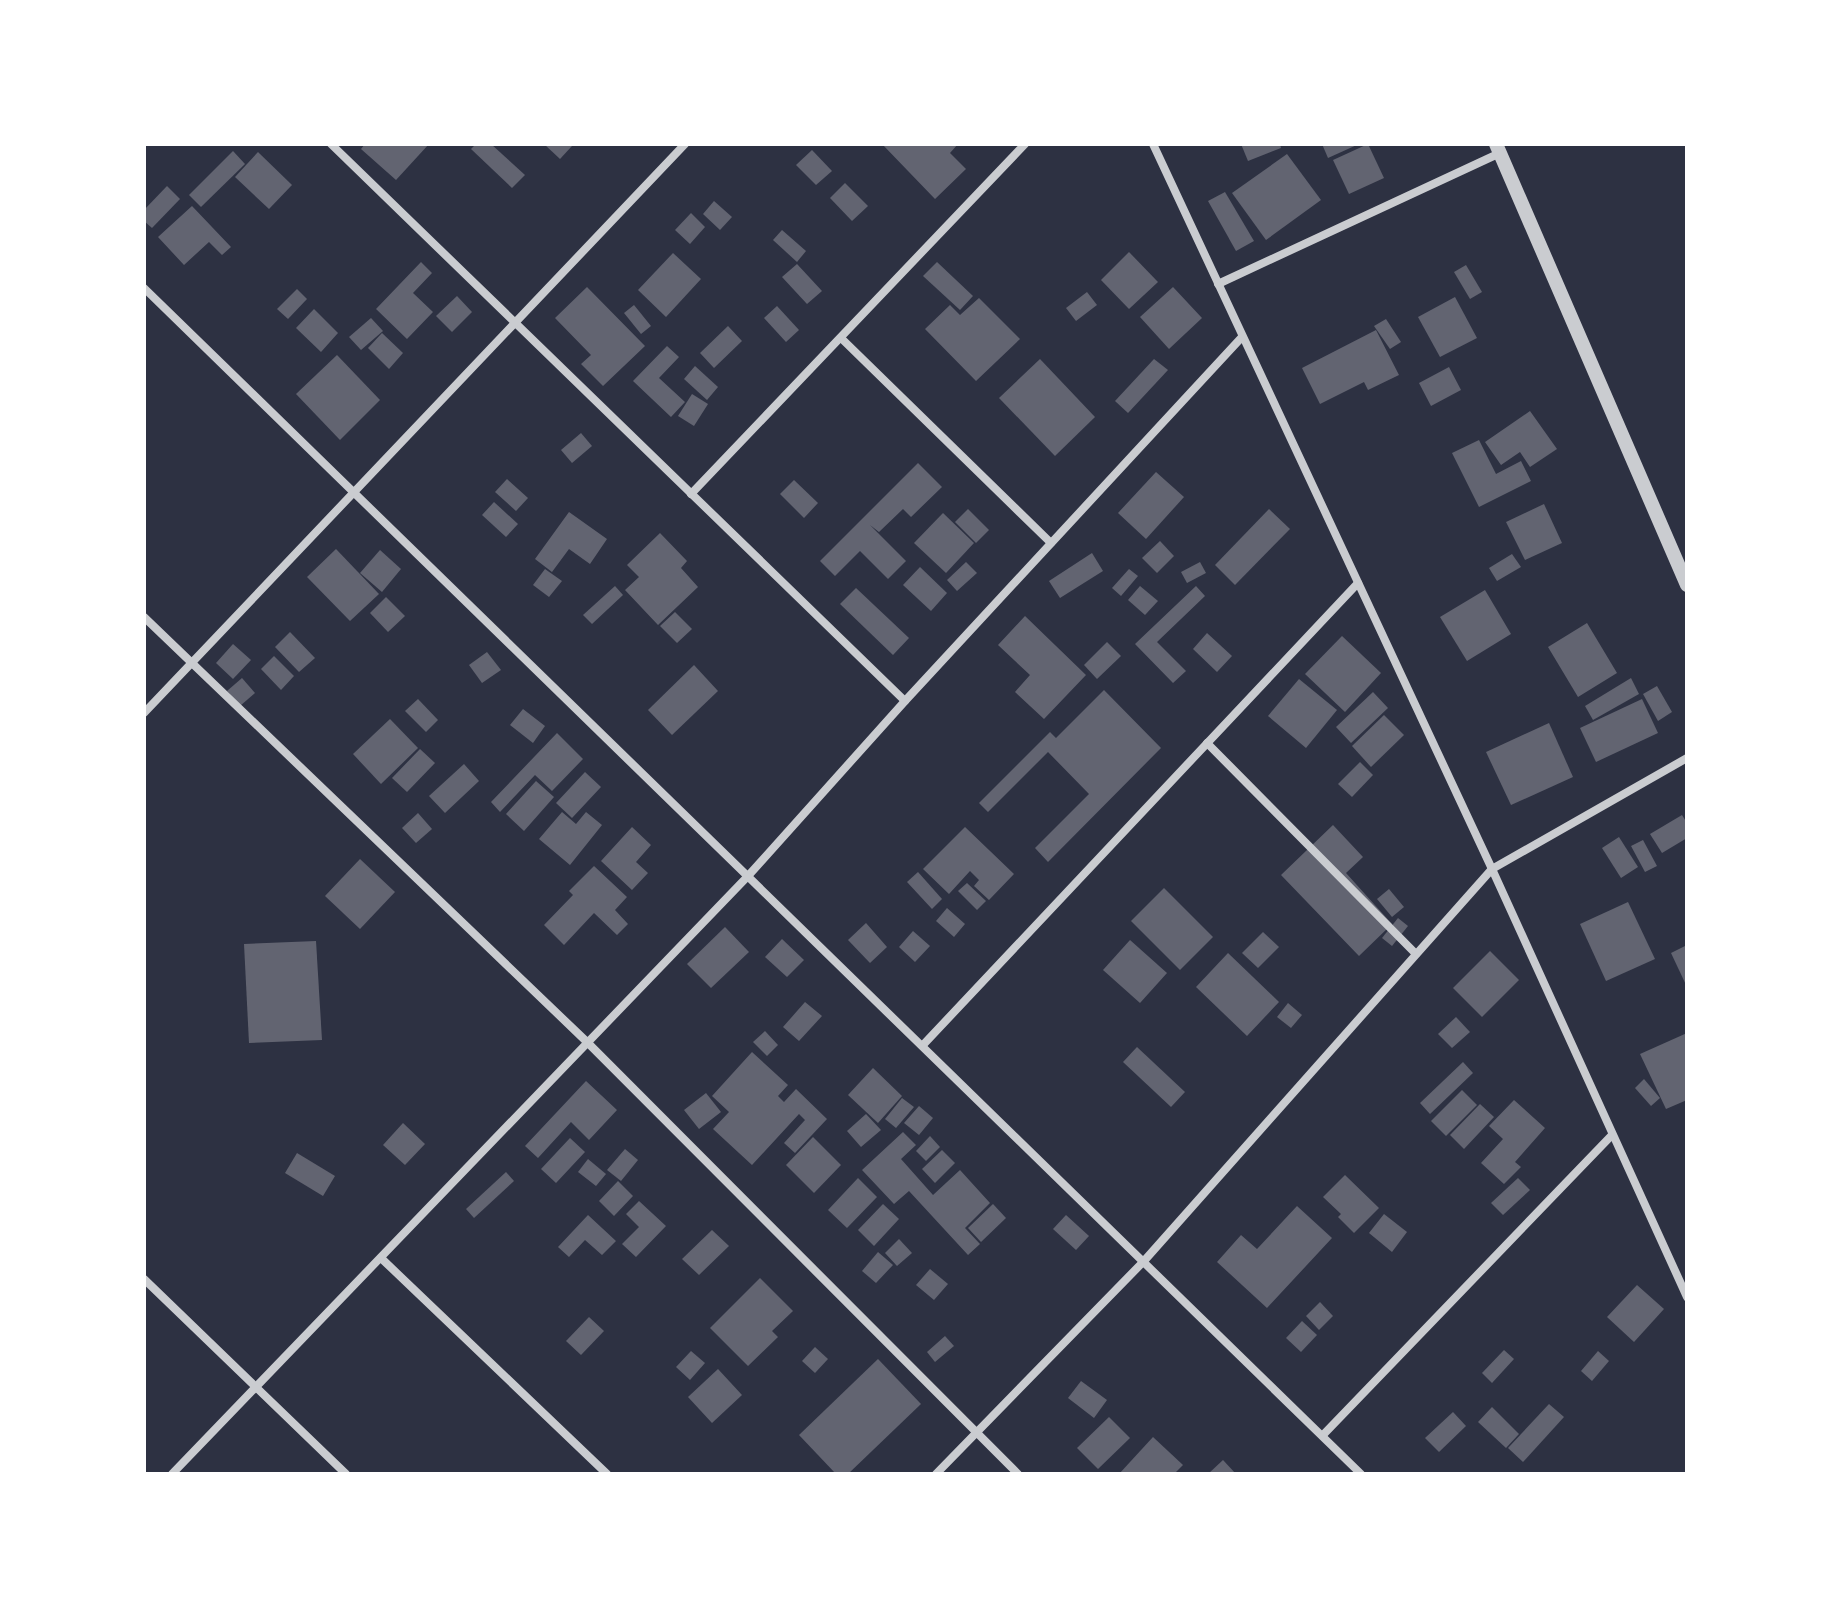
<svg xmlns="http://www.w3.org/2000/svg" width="1831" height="1618" font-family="Quicksand,sans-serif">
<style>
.building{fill:#626471}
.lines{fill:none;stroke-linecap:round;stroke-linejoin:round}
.minor{stroke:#caccd0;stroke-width:8}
.tertiary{stroke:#caccd0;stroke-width:14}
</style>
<rect width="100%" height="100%" fill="#2d3142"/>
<g class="building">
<polygon points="365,144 429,144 396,180 361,149"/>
<polygon points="476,144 491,144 525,175 512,188 471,149"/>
<polygon points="544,144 570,144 572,146 560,159"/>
<polygon points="882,144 958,144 950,153 966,169 935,199"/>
<polygon points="1241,144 1280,144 1281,148 1248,161"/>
<polygon points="1322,144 1359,144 1328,158"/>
<polygon points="1368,144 1384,178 1349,194 1333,160"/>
<polygon points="812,150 832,171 816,185 796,165"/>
<polygon points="233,151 245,164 201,207 189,195"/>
<polygon points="258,152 292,185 269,209 235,177"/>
<polygon points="1287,154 1321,200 1266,240 1232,193"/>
<polygon points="845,183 868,206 852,221 830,198"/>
<polygon points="167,186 180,199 152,228 144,221 144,210"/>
<polygon points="1225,192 1254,241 1236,251 1208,201"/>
<polygon points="714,201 732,217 720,230 703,214"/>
<polygon points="192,206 231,247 222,255 209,242 184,265 158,237"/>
<polygon points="691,213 705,227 690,244 675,230"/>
<polygon points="782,230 806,251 797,262 773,240"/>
<polygon points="1129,252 1158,282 1129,309 1101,280"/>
<polygon points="673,253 701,279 666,317 638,290"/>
<polygon points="421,262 432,273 413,293 433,312 407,339 376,309"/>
<polygon points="937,262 973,296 960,310 923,276"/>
<polygon points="797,264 822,291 807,304 782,277"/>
<polygon points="1466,265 1482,292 1470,299 1454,272"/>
<polygon points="587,287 645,346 603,386 581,364 591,355 555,318"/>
<polygon points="1173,287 1202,318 1169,349 1140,317"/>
<polygon points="297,289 307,299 288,319 277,309"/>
<polygon points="1087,292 1097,305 1076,321 1066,308"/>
<polygon points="457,296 472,312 452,332 436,316"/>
<polygon points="1455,297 1477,338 1440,357 1418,317"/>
<polygon points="979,298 1020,339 976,381 925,329 950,305 960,315"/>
<polygon points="634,305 651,326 641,334 624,313"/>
<polygon points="777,306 799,330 786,342 764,318"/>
<polygon points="314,309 338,333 321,352 296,328"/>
<polygon points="371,318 383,331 361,350 349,337"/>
<polygon points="1386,319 1401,342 1390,349 1374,326"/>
<polygon points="728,326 742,341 714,368 700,353"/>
<polygon points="1376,330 1399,375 1368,390 1364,382 1320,404 1302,368"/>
<polygon points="382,333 403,353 389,369 368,348"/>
<polygon points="667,346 679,357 659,378 685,402 671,417 633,381"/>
<polygon points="337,355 380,400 340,440 296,394"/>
<polygon points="1040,359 1095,417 1055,456 999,398"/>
<polygon points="1154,359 1168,370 1128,413 1115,401"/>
<polygon points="695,366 718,387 707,400 684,379"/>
<polygon points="1449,367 1461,390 1431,406 1419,383"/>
<polygon points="692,394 708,404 694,426 678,416"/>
<polygon points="1530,411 1557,449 1530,467 1520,452 1501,465 1485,442"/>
<polygon points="581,433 592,446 572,463 561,450"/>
<polygon points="1479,440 1496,474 1521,461 1531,481 1479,507 1452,453"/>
<polygon points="918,463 942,487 911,517 903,509 879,532 870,525 906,561 888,579 860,551 835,576 820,561"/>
<polygon points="1156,472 1184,497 1146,539 1118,513"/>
<polygon points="507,479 528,498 516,511 495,492"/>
<polygon points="794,480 818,503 804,518 780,494"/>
<polygon points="494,502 518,524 506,537 482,515"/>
<polygon points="1544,504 1562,543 1525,560 1506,522"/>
<polygon points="968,509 989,530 976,543 955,522"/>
<polygon points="1269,509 1290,529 1235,585 1215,565"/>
<polygon points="569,512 607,539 590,564 569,549 552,572 535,559"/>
<polygon points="943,513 974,543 946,573 914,543"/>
<polygon points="660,533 687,561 681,568 698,587 658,625 625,590 639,577 627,565"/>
<polygon points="1160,541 1174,556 1157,573 1142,558"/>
<polygon points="336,549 379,594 350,621 307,577"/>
<polygon points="380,550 401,569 382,592 360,573"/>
<polygon points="1092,553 1103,571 1060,598 1049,581"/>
<polygon points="1512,554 1521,567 1497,581 1489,568"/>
<polygon points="966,562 977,573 957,591 947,580"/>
<polygon points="1200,562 1206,573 1187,583 1181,572"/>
<polygon points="920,567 947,593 931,611 903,585"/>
<polygon points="545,569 562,581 549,597 533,585"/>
<polygon points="1129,569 1138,576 1121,596 1112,588"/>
<polygon points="615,586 623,595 592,624 583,615"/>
<polygon points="1140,586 1158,601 1145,615 1128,600"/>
<polygon points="1196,586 1205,596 1157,642 1186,671 1173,683 1135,644"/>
<polygon points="856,588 909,638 893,655 840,604"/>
<polygon points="1485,590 1511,634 1467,661 1440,617"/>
<polygon points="386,597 405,616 388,632 370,613"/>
<polygon points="675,612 692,629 677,643 660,626"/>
<polygon points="1025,616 1086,675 1044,719 1015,692 1030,675 998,645"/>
<polygon points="1587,623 1617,673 1578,697 1548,647"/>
<polygon points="290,632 315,658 299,672 275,647"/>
<polygon points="1207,633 1232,656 1217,672 1193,649"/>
<polygon points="1342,636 1381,673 1345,712 1305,674"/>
<polygon points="1107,642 1121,656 1097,679 1084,665"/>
<polygon points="233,644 251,660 233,679 216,663"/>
<polygon points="487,652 501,670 482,683 469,665"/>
<polygon points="274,656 294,676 281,690 261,669"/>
<polygon points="694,665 718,691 672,735 648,710"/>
<polygon points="242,678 255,693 240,706 227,691"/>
<polygon points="1631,678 1639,694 1593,720 1585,706"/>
<polygon points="1299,679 1337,710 1306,748 1268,716"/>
<polygon points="1657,686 1672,712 1658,721 1643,694"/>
<polygon points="1104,690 1161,748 1048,862 1035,848 1089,794 1048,752 988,812 979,803 1050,732 1056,738"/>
<polygon points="1373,692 1388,708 1351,743 1336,727"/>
<polygon points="418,699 438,720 426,732 405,711"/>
<polygon points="1642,699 1658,733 1596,762 1580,728"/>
<polygon points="523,709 545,726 533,743 510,725"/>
<polygon points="1384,715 1404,735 1371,767 1352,746"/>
<polygon points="390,719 418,748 381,784 353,754"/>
<polygon points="1549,723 1573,777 1511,805 1486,752"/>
<polygon points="557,733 583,759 552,791 535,775 500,812 491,802"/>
<polygon points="420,749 435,763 407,792 392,778"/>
<polygon points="1360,762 1373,775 1352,797 1338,784"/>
<polygon points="464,764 479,781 445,813 429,796"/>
<polygon points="585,772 601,787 572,818 556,803"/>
<polygon points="536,781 554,797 524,831 506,814"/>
<polygon points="562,812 576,824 586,812 602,825 570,865 539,839"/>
<polygon points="418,813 432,829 416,843 402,828"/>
<polygon points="1682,815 1687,823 1687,838 1662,853 1650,834"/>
<polygon points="1333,825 1363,857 1346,873 1392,924 1359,956 1281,875"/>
<polygon points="632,827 651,845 636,862 648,873 632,890 601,861"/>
<polygon points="965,827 1014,874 989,900 974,886 979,880 970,871 949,894 923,869"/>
<polygon points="1619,837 1638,867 1621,878 1602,848"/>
<polygon points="1643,840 1657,866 1645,872 1631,846"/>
<polygon points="360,859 395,892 360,929 325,896"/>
<polygon points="594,866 627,897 615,910 628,924 617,935 594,913 564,945 544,925 573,895 569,891"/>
<polygon points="918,872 942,899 932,909 907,882"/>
<polygon points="967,883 986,901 977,910 958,891"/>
<polygon points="1164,888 1213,937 1180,970 1131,921"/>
<polygon points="1389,889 1404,907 1392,917 1377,899"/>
<polygon points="1628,902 1655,959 1606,981 1580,924"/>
<polygon points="947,908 965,924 954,937 936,921"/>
<polygon points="1398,918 1408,926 1392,946 1382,938"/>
<polygon points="866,923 887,947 870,963 848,940"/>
<polygon points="725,927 749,952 711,988 687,964"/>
<polygon points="913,931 930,946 915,962 899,947"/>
<polygon points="1263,932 1279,947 1258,968 1242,953"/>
<polygon points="782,939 804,960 787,977 765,957"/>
<polygon points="1130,940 1167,973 1140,1003 1103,970"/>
<polygon points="316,941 322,1040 249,1043 244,944"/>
<polygon points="1687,945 1687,987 1671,953"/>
<polygon points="1490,951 1519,980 1482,1017 1453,988"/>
<polygon points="1228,953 1279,1002 1247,1036 1196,987"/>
<polygon points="805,1002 822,1016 799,1041 783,1027"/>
<polygon points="1288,1003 1302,1015 1291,1028 1277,1017"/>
<polygon points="1456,1017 1470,1032 1452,1048 1438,1034"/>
<polygon points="765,1031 778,1045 767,1056 753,1042"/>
<polygon points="1687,1033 1687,1100 1666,1109 1640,1054"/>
<polygon points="1137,1047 1185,1092 1171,1107 1123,1062"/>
<polygon points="752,1052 788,1085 778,1096 784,1102 796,1089 827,1119 795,1153 784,1143 805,1120 799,1114 752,1165 713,1129 729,1112 712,1096"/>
<polygon points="1463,1062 1473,1073 1430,1114 1420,1103"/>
<polygon points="873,1068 902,1096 878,1123 848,1095"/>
<polygon points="1644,1079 1660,1098 1651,1106 1635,1088"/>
<polygon points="586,1081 617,1110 589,1140 571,1122 538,1158 525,1146"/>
<polygon points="1462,1090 1477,1105 1446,1136 1431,1121"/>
<polygon points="706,1093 721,1112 699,1129 684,1110"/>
<polygon points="902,1098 914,1107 896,1128 885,1119"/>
<polygon points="1514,1100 1545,1128 1515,1162 1521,1167 1504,1184 1481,1163 1503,1139 1489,1126"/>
<polygon points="1480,1104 1494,1117 1464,1149 1450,1135"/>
<polygon points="919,1106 933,1118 919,1135 904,1123"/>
<polygon points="866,1114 881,1130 861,1147 847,1131"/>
<polygon points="403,1123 425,1144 405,1165 383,1145"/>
<polygon points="903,1132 916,1145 901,1159 933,1195 960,1170 990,1203 965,1228 980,1244 968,1255 909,1191 894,1204 862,1170"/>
<polygon points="930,1136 940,1147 926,1161 916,1151"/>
<polygon points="813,1137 841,1165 814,1193 786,1165"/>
<polygon points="570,1138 585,1152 556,1183 541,1169"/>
<polygon points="625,1149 638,1160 621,1181 607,1170"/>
<polygon points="942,1150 955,1163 935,1183 922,1169"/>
<polygon points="297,1153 335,1176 323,1196 285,1173"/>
<polygon points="588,1159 606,1174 596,1186 578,1172"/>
<polygon points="506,1172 514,1181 474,1218 466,1209"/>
<polygon points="1345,1175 1379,1208 1354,1233 1338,1217 1341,1214 1323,1197"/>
<polygon points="858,1178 877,1197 847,1228 828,1210"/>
<polygon points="1518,1178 1530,1190 1503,1215 1491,1203"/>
<polygon points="618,1181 633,1196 614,1216 599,1201"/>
<polygon points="639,1201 666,1226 636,1257 622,1244 639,1227 626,1214"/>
<polygon points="883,1204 899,1219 874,1246 858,1230"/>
<polygon points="993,1204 1006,1218 981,1242 968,1228"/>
<polygon points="1297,1206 1332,1238 1267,1308 1217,1262 1241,1235 1257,1249"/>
<polygon points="1384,1214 1407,1232 1392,1252 1369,1233"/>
<polygon points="588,1215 616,1241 602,1255 585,1240 569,1257 558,1247"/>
<polygon points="1066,1215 1089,1236 1076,1250 1053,1229"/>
<polygon points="712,1230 729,1246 699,1275 682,1259"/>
<polygon points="899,1239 912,1253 897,1266 885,1253"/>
<polygon points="878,1252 893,1265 876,1283 862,1271"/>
<polygon points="930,1269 948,1284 934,1300 916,1285"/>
<polygon points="760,1278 793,1311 772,1331 778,1337 748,1366 710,1328"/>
<polygon points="1637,1285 1664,1309 1634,1342 1607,1317"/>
<polygon points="1320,1302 1333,1316 1319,1330 1306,1316"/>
<polygon points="589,1317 604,1331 581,1355 566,1341"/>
<polygon points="1302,1321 1317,1335 1301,1352 1286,1338"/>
<polygon points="945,1336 954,1346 935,1362 927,1352"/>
<polygon points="815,1347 828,1359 815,1373 802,1361"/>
<polygon points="1504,1350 1514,1359 1492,1383 1482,1373"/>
<polygon points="691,1351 705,1363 690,1380 676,1367"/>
<polygon points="1598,1351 1609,1361 1592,1381 1581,1371"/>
<polygon points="878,1359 921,1404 848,1474 836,1474 799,1435"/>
<polygon points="718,1369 742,1395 712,1423 688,1397"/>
<polygon points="1081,1381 1107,1400 1094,1418 1068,1398"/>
<polygon points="1549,1404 1564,1417 1523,1462 1508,1448"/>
<polygon points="1492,1407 1519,1434 1506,1448 1478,1422"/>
<polygon points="1453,1412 1466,1426 1439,1452 1425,1438"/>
<polygon points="1109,1417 1130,1438 1098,1469 1077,1448"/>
<polygon points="1153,1437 1183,1465 1174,1474 1119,1474"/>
<polygon points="1223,1460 1236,1474 1208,1474"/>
</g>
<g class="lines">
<g class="minor">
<polyline points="331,144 905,701"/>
<polyline points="1153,144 1492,869 1687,1297"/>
<polyline points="1218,284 1500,153"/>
<polyline points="144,288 1361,1474"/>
<polyline points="841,338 1051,543"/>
<polyline points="691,494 1025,144"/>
<polyline points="144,617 587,1042 1018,1474"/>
<polyline points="144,713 685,144"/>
<polyline points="1207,743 1416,954"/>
<polyline points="923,1045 1358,583"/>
<polyline points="382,1259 607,1474"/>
<polyline points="144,1279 346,1474"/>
<polyline points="1323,1435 1612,1135"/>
<polyline points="172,1474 748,876 905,701 1242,337"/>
<polyline points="936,1474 1144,1261 1492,869 1687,758"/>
</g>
<polyline class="tertiary" points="1496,144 1687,585"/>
</g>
<rect width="1831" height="1618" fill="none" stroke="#ffffff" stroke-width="292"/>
</svg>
